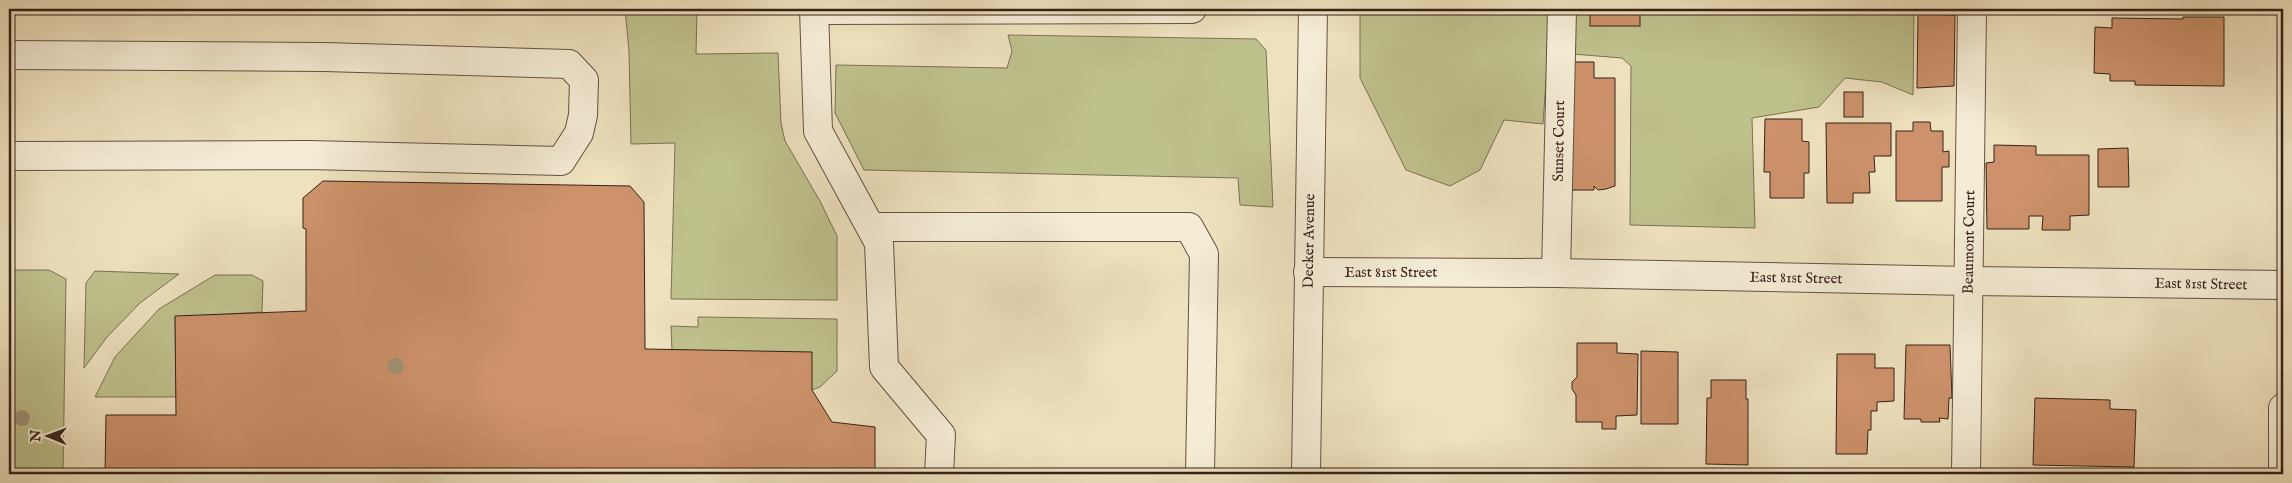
<svg xmlns="http://www.w3.org/2000/svg" width="2292" height="483" font-family="'IM FELL English',serif">
<style>
.green{fill:#bfc18d;stroke:#7a7154}
.building{fill:#cd926b;stroke:#36211a}
.lines{fill:none;stroke-linecap:round;stroke-linejoin:round}
.minor-casing{stroke:#645143;stroke-width:30}
.minor{stroke:#f4ecd5;stroke-width:28}
.tree{fill:#9f9276}
.labels{text-anchor:middle;dominant-baseline:central;stroke-width:4;stroke-linejoin:round;paint-order:stroke}
.street-label{font-size:15px;fill:#36211a;stroke:#f4ecd5}
</style>
<rect width="100%" height="100%" fill="#eee1be"/>
<filter id="stains"><feTurbulence type="fractalNoise" baseFrequency=".004" numOctaves="4"/><feColorMatrix values="0 0 0 0 .2 0 0 0 0 .09 0 0 0 0 .02 0 0 0 .5 -.17"/></filter>
<radialGradient id="worn" r=".72"><stop offset=".6" stop-color="#630" stop-opacity="0"/><stop offset="1" stop-color="#630" stop-opacity=".3"/></radialGradient>
<g class="green">
<polygon points="9,9 246,9 246,13 9,11"/>
<polygon points="625,9 697,9 696,54 778,53 781,123 785,141 820,201 837,236 837,300 671,299 675,143 631,144 629,51"/>
<polygon points="1360,9 1914,9 1913,95 1882,82 1845,78 1819,107 1752,118 1755,228 1630,225 1631,66 1622,58 1548,52 1543,124 1504,120 1480,170 1450,186 1406,170 1360,78"/>
<polygon points="1008,35 1256,39 1266,50 1273,207 1240,205 1238,178 864,170 835,113 836,65 1007,68 1012,51"/>
<polygon points="9,270 49,270 66,279 63,474 9,474"/>
<polygon points="95,271 179,274 140,303 107,337 84,368 86,283"/>
<polygon points="215,275 252,275 263,281 262,312 175,317 176,397 95,397 115,357 159,309"/>
<polygon points="698,317 837,319 837,371 820,387 812,390 672,351 671,326 698,327"/>
</g>
<g class="building">
<rect x="1590" y="9" width="50" height="17"/>
<polygon points="1918,14 1955,15 1954,86 1917,88"/>
<polygon points="2183,17 2224,17 2224,86 2135,85 2135,81 2110,81 2110,74 2094,73 2095,27 2112,28 2112,18 2183,19"/>
<polygon points="1566,62 1594,62 1594,78 1615,78 1615,186 1606,189 1598,190 1594,186 1594,190 1570,190"/>
<rect x="1844" y="92" width="19" height="25"/>
<polygon points="1765,119 1802,119 1802,141 1809,142 1809,173 1804,173 1804,198 1770,198 1770,172 1764,172"/>
<polygon points="1913,122 1930,122 1931,131 1943,131 1943,152 1949,151 1949,167 1942,167 1942,201 1896,201 1896,131 1913,131"/>
<polygon points="1826,123 1891,123 1891,156 1874,156 1875,172 1869,172 1870,193 1853,193 1853,203 1827,203"/>
<polygon points="1994,145 2036,146 2036,155 2089,155 2089,215 2070,216 2070,230 2042,230 2043,216 2029,216 2029,229 1987,229 1986,163 1994,162"/>
<polygon points="2128,148 2129,187 2098,187 2098,149"/>
<polygon points="323,181 630,186 644,202 645,349 812,352 812,390 832,422 875,427 875,474 105,474 106,415 176,415 175,316 306,311 306,229 303,228 303,198"/>
<polygon points="1577,343 1617,343 1617,353 1638,354 1637,415 1616,416 1616,429 1602,429 1602,422 1576,422 1576,395 1572,389 1572,382 1577,377"/>
<polygon points="1906,345 1950,345 1952,398 1949,398 1948,419 1939,418 1940,422 1921,422 1921,419 1904,419"/>
<polygon points="1641,351 1678,352 1678,424 1641,424"/>
<polygon points="1837,354 1875,354 1875,368 1894,368 1894,401 1877,402 1877,411 1871,411 1871,430 1868,430 1867,454 1836,454"/>
<polygon points="1711,380 1746,380 1746,399 1748,399 1748,465 1706,464 1707,398 1711,398"/>
<polygon points="2035,398 2110,400 2110,409 2136,410 2134,467 2033,465"/>
</g>
<g class="lines">
<g class="minor-casing">
<g id="minor">
<polyline points="814,9 818,131 879,243 884,367 941,435 939,474"/>
<polyline points="814,10 1192,9"/>
<polyline points="9,55 324,57 569,64 584,80 583,115 579,133 561,161 308,155 9,156"/>
<polyline points="871,227 1189,227 1204,254 1200,474"/>
<polyline points="1308,272 1556,273 1969,281 2283,285"/>
<polyline points="1556,273 1562,9"/>
<polyline points="1306,474 1313,9"/>
<polyline points="1966,474 1972,9"/>
<polyline points="2283,474 2283,408"/>
</g>
</g>
<use href="#minor" class="minor"/>
</g>
<g class="tree">
<circle cx="396" cy="366" r="8"/>
<circle cx="22" cy="418" r="8"/>
</g>
<g class="labels">
<g class="street-label">
<text transform="translate(1559 141) rotate(-89)">Sunset Court</text>
<text transform="translate(1309 241) rotate(-89)">Decker Avenue</text>
<text transform="translate(1969 242) rotate(-89)">Beaumont Court</text>
<text x="1391" y="272">East 81st Street</text>
<text transform="translate(1796 278) rotate(1)">East 81st Street</text>
<text transform="translate(2201 284) rotate(1)">East 81st Street</text>
</g>
</g>
<rect width="2292" height="483" fill="none" stroke="#eee1be" stroke-width="30"/>
<rect x="10" y="10" width="2272" height="463" fill="none" stroke="#36211a" stroke-width="2.5"/>
<rect x="15" y="15" width="2262" height="453" fill="none" stroke="#36211a"/>
<g transform="translate(48 436) rotate(271)" stroke="#f4ecd5" stroke-width="4" paint-order="stroke">
<path d="M0-4L9 19L0 12L-9 19Z" fill="#36211a"/>
<text y="-8" font-size="14" font-weight="bold" text-anchor="middle" fill="#36211a">N</text>
</g>
<rect width="100%" height="100%" filter="url(#stains)"/>
<rect width="100%" height="100%" fill="url(#worn)"/>
</svg>
